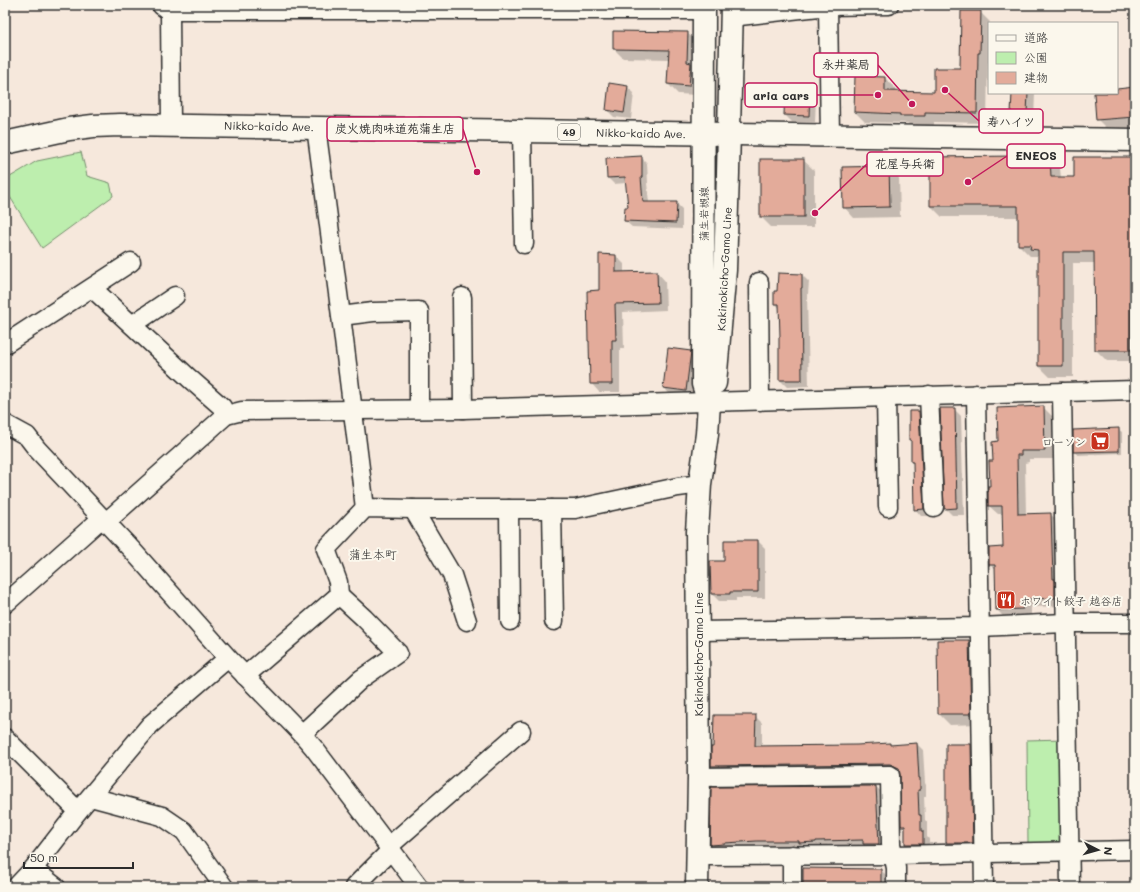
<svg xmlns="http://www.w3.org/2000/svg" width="1140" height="892" font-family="Mali,'Klee One',sans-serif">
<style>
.green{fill:#bdeeae;stroke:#748c6c}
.shadow{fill:#0003}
.building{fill:#e3ab9a;stroke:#2b2b2b}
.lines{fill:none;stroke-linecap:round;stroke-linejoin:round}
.minor-casing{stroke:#2b2b2b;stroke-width:21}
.major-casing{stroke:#2b2b2b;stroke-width:25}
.minor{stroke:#fbf7ec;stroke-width:18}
.major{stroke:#fbf7ec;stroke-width:22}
.labels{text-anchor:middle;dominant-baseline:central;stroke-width:4;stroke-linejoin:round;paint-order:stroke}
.shield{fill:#fbf7ec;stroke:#696865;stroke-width:1}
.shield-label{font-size:10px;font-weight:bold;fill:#2b2b2b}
.street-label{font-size:11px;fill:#2b2b2b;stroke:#fbf7ec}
.poi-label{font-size:11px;fill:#2b2b2b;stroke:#fbf7ec;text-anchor:end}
.neighbourhood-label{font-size:12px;fill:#2b2b2b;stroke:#fbf7ec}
.leader{fill:none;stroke:#c2185b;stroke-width:1.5}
.callout-dot{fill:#c2185b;stroke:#fbf7ec;stroke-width:1.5}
.callout{fill:#fbf7ec;stroke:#c2185b;stroke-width:1.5}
.callout-label{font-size:12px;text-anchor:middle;font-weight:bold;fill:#2b2b2b}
</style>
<rect width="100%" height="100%" fill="#f6e8dc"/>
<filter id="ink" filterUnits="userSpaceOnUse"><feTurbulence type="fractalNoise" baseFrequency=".025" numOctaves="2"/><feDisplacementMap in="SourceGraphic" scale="8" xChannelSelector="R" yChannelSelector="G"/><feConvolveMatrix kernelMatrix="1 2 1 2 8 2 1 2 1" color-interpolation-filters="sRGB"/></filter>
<g filter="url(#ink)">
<g class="green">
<polygon points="81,152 87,176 110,183 113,196 42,248 5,189 5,180 37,161"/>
<polygon points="1063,739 1062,845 1028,845 1027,740"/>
</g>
<g class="shadow">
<polygon points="980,12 990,22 989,23 989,63 988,62 987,123 934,122 934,126 910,126 908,123 865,122 855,112 885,78 895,88 895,92 935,93 961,69"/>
<polygon points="687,33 697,42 698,95 678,94 668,84 670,59 623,58 614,49"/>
<polygon points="627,87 634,93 631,119 614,117 607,110"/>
<polygon points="1135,88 1135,138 1118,140 1097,119 1095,93 1117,93 1117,90"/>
<polygon points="809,92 816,98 815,122 792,122 785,115"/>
<polygon points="1013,93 1035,93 1034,120 1019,119 1012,112"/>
<polygon points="641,157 647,163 648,183 647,183 649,203 676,203 682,209 682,229 632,227 625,221 629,208 626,183 614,184 608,178"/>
<polygon points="1049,157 1060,168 1061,178 1075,178 1135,158 1135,361 1107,361 1096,350 1095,263 1073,263 1073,377 1050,377 1039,366 1038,256 1030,256 1019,245 1019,217 942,217 931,206"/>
<polygon points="803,160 814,170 814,227 771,227 760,216"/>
<polygon points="889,167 899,178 900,217 854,218 844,207"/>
<polygon points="616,256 624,264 624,273 657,272 665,281 666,310 623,312 624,348 620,348 620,392 599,392 591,383 600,291"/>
<polygon points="802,275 809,282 808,294 807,294 809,386 787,387 780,380 781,338 780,309 775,303"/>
<polygon points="690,352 697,359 692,398 671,395 664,388"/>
<polygon points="1043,407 1052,416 1053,459 1029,459 1029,462 1025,463 1026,514 1050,514 1059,522 1063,606 1031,607 1031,617 1005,618 997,610 996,570 990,565 1004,548 1003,514 998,514 989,506 994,462 999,442"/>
<polygon points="954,409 961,416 964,515 952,515 945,508"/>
<polygon points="919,412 926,419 930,516 921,516 915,509 914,464 912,462 912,442 910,440"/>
<polygon points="1118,429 1122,432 1122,453 1078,455 1074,452"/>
<polygon points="758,541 765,548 765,598 736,598 736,601 719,601 712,594 725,562"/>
<polygon points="938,641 969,641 980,651 981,724 950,725 939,714"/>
<polygon points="755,716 762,723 762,747 857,746 890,744 892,746 917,744 923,750 925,783 926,785 926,796 924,796 925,820 927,822 927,837 929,839 929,850 912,850 906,844 906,829 902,826 901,772 897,770 719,772 712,766"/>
<polygon points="971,745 985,759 986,856 961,857 947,843"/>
<polygon points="876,787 882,792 885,849 870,850 866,846 717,850 711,845"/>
<polygon points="881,870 895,884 895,887 804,887"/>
</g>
<g class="building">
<polygon points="961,11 981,11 980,53 978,53 977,113 925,112 925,116 900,116 900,114 854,112 855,76 885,77 885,91 934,92 934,68 960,68"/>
<polygon points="613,31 688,32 687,62 691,63 689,86 667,84 669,50 613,49"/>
<polygon points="609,83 628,86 624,113 606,110"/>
<polygon points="1135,87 1135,117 1096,120 1094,93 1117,93 1117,89"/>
<polygon points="785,90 810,91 809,116 784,115"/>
<polygon points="1012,93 1028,93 1027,113 1011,113"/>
<polygon points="642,156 642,177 641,177 643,202 677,202 676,223 624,221 625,207 628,207 625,177 607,178 606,158"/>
<polygon points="1016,156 1050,156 1051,177 1074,177 1074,157 1135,157 1135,252 1131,252 1131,350 1095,350 1094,252 1063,252 1063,366 1038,366 1038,250 1030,249 1031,245 1018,245 1018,206 930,206 930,157"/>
<rect x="760" y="159" width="44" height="58"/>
<polygon points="889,166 890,207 843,208 842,167"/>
<polygon points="599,254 616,255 616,272 657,271 658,303 615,304 616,340 612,340 612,384 590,384 589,341 588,341 587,291 599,290"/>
<polygon points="778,273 802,274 802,288 801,288 802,380 779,380 779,337 780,337 779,304 774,304 774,291 777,291"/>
<polygon points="668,348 691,351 686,391 663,388"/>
<polygon points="1044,406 1045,451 1021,451 1021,455 1017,455 1018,514 1051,513 1053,579 1055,579 1055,598 1023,599 1023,609 996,610 995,565 989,565 989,548 1003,547 1002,506 988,506 988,486 990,486 989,461 993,461 992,442 998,441 997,408"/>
<polygon points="940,408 955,408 957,508 944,509"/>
<polygon points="909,411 919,411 924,509 914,510 913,462 911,462 911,440 909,440"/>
<polygon points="1119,428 1119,451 1073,452 1073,430"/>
<polygon points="724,540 758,540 758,592 730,592 730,594 711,594 710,561 724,561"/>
<polygon points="937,640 969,640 971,714 938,714"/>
<polygon points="714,715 756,715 755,746 857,745 890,743 890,745 917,743 919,778 920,778 920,790 918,790 919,815 921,815 921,831 923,831 923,844 905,844 905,826 901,826 900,775 899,768 890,764 711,766 711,747 713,747"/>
<polygon points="946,744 971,744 973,843 946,843"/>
<polygon points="876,786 879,844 863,844 863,840 816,841 816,842 799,843 799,841 757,841 725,843 725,844 710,845 711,787"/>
<polygon points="803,868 881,869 881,887 803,887"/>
</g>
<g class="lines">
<g class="minor-casing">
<g id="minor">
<polyline points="161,5 170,12 171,125"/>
<polyline points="828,6 830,136"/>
<polyline points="170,12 177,10 704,10"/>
<polyline points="731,17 828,6 889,5"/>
<polyline points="316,127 341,316 365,508"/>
<polyline points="522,131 524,244"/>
<polyline points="759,282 760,401"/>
<polyline points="92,288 189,378 222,407 226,415"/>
<polyline points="462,297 463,409"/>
<polyline points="341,316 373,312 419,311 419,409"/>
<polyline points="132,325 175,296"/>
<polyline points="5,344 131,262"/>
<polyline points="1062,392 1070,887"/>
<polyline points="976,394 984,887"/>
<polyline points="929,395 934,507"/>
<polyline points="886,397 888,507"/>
<polyline points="5,424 27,436 37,449 132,550 228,658 302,734 314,748 419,887"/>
<polyline points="413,509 452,575 467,621"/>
<polyline points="509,509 510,621"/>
<polyline points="552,509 554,621"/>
<polyline points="106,522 226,415 242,411 463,409 1135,390"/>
<polyline points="5,604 102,518"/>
<polyline points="698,631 980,627 1065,623 1135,623"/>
<polyline points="245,676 339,595 338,582 326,549 365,508 413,509 575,509 678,487 700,484"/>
<polyline points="302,734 361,679 398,653 364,618 339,595"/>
<polyline points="5,738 78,811"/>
<polyline points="699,777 890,775 891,844 896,868 896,887"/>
<polyline points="91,797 162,816 184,831 224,887"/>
<polyline points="388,847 521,731"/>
<polyline points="792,855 792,887"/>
<polyline points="697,856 894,855 1135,850"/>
<polyline points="33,869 56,887"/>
<polyline points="16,887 33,869 78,811 150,725 228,658"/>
<polyline points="354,887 391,850"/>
</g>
</g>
<g class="major-casing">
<g id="major">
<polyline points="5,143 69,129 93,126 120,125 1135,140"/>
<polyline points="715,383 725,270 728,173 732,5"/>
<polyline points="697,887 699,777 697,532 700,484 707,434 709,403 703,384 704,5"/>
</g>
</g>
<use href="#minor" class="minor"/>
<use href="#major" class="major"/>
</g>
</g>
<defs>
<g id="supermarket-square" transform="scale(1)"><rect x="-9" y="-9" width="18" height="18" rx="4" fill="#c8321e" stroke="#fbf7ec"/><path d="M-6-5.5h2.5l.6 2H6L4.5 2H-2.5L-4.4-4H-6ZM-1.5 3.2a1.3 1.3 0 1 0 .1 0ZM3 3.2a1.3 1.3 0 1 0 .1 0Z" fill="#fff"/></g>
<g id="restaurant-square" transform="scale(1)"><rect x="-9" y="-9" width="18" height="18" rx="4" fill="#c8321e" stroke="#fbf7ec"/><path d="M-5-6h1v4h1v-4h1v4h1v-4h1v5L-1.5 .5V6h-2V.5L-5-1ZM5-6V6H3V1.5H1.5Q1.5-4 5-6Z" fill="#fff"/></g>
</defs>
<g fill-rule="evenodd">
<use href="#supermarket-square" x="1100" y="441"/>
<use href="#restaurant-square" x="1006" y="600"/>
</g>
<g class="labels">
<rect class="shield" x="558" y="124" width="22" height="16" rx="3"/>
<g class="shield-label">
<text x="569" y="132">49</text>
</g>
<g class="street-label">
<text transform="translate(269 126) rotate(1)">Nikko-kaido Ave.</text>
<text transform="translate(641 133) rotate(1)">Nikko-kaido Ave.</text>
<text transform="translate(703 214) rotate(-90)">蒲生岩槻線</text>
<text transform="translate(724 269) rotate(-87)">Kakinokicho-Gamo Line</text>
<text transform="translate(698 654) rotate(-90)">Kakinokicho-Gamo Line</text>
</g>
<g class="poi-label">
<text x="1086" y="441">ローソン</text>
<text x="1020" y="600" text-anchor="start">ホワイト餃子 越谷店</text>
</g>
<g class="neighbourhood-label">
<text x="373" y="554">蒲生本町</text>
</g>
</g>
<path class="leader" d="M912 104L878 65M878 95L817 95M945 90L979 121M477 172L463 129M968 182L1007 156M815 213L867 164"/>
<g class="callout-dot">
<circle cx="912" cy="104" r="4"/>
<circle cx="878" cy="95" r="4"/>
<circle cx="945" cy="90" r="4"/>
<circle cx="477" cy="172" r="4"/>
<circle cx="968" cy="182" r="4"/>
<circle cx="815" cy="213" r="4"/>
</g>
<g class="callout">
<rect x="814" y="53" width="64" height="24" rx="4"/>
<rect x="745" y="83" width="72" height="24" rx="4"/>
<rect x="979" y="109" width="64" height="24" rx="4"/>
<rect x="327" y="117" width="136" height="24" rx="4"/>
<rect x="1007" y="144" width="58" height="24" rx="4"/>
<rect x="867" y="152" width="76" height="24" rx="4"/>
</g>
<g class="callout-label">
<text x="846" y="69">永井薬局</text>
<text x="781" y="100">aria cars</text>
<text x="1011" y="126">寿ハイツ</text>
<text x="395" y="133">炭火焼肉味道苑蒲生店</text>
<text x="1036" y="160">ENEOS</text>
<text x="905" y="168">花屋与兵衛</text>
</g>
<rect width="1140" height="892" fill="none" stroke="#fbf7ec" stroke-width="20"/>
<rect x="10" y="10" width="1120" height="872" fill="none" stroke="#2b2b2b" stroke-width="1.5" filter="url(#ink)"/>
<rect x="988" y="22" width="130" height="72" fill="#fbf7ec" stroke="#a8a59f"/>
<rect x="996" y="35" width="20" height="6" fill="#fbf7ec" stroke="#a8a59f"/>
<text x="1024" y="42" font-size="12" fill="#2b2b2b">道路</text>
<rect x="996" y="52" width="20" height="12" fill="#bdeeae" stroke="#a8a59f"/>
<text x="1024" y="62" font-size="12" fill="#2b2b2b">公園</text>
<rect x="996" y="72" width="20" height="12" fill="#e3ab9a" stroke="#a8a59f"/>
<text x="1024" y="82" font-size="12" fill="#2b2b2b">建物</text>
<g transform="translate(1098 850) rotate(96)" stroke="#fbf7ec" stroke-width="3" paint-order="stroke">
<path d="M0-3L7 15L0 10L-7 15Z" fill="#2b2b2b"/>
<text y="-6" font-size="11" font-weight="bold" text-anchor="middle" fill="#2b2b2b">N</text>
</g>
<path d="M24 862v6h109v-6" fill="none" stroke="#2b2b2b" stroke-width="2"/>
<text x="30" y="862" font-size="12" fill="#2b2b2b" stroke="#fbf7ec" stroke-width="3" paint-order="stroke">50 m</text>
</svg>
